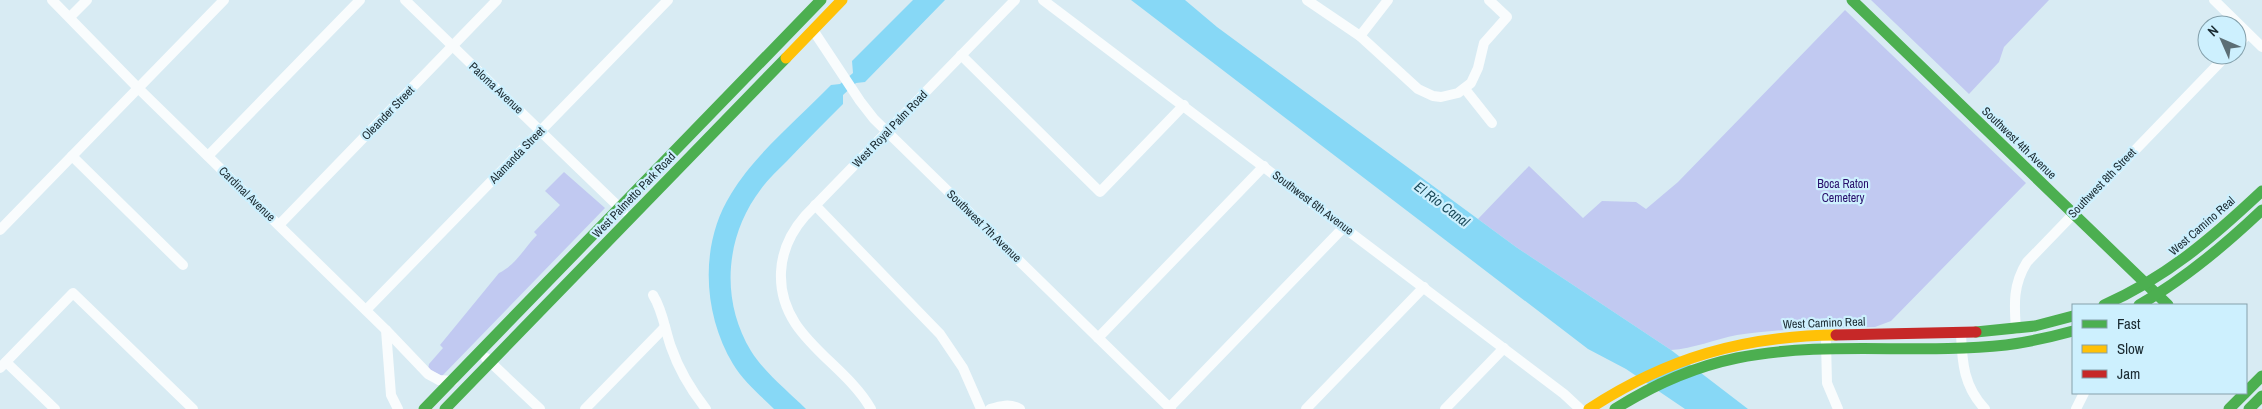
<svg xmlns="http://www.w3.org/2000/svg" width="2262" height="409" font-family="'Archivo Narrow',sans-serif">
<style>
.green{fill:#c1c9f1}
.water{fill:#87d8f6}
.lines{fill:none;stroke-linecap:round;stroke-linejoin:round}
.street{stroke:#f9fcfd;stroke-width:10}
.fast{stroke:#4caf50;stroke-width:11}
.slow{stroke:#ffc107;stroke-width:11}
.jam{stroke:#c62828;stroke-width:11}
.labels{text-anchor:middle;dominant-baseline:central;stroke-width:4.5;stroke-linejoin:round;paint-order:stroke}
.street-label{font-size:12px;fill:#1a2a31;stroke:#cdf0fe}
.park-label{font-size:12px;fill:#280e6b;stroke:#cdf0fe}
.water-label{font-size:14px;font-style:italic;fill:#1b4a5a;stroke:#cdf0fe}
</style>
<rect width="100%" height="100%" fill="#d8ebf3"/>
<g class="green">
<polygon points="1871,0 2049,0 2004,47 1999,62 1969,94"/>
<path d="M1845,10L2026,183L1891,321L1875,327C1829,328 1783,328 1737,335C1715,339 1693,349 1671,350L1516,247L1478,219L1529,166L1583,218L1602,201L1636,202L1646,209L1678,182Z"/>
<path d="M564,172L605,208L442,376L428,369L429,364L443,348L440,345L499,273C517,264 523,249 537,235L534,232L560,205L545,191Z"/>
</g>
<g class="water">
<path d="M913,0H945L865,82L856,83L843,95V104C824,123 805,142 787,161C778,170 768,179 761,189C725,236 720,300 751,351C765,373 788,391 806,409H774C760,395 743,381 733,364C703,314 699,245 731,194C754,155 799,118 831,85L840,84L853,73L852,61Z"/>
<polygon points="1131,0 1185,0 1217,27 1516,247 1671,350 1748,409 1685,409 1626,369 1588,349"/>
</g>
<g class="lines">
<g class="street">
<polyline points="52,0 138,88 386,330 391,395 398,409"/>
<polyline points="405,0 623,211"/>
<polyline points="1043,0 1564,394 1580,409"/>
<polyline points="1307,0 1360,36 1418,89 1433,96 1441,97 1458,93 1471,83 1478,68 1484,43 1507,17 1489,0"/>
<polyline points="2214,0 2262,47"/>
<polyline points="70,17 87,0"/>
<polyline points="813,30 860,101 874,119 1171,409"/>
<polyline points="1360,36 1388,0"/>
<polyline points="2237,45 2248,34"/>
<polyline points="961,55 1100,192 1184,105"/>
<polyline points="1465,89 1492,123"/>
<polyline points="72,156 183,265"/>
<polyline points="208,156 360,0"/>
<polyline points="815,205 940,334 963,368 981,409"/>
<polyline points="279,225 497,0"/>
<polyline points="0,230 224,0"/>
<path d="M653,295C663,311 665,330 671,347C679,370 691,390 706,409"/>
<polyline points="366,310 668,0"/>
<path d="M2016,329C2014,304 2013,284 2027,262L2227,55"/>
<polyline points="386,330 428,374 439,380 453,381"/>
<path d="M1961,333C1962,363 1964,387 1985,409"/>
<polyline points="1098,338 1264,166"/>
<polyline points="1826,342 1827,383 1838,409"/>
<polyline points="486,358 540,409"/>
<polyline points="6,362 55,409"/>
<polyline points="0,368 73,293 193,409"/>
<polyline points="1170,407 1344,227"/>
<polyline points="585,409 665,327"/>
<path d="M871,409C843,360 778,337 781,272C782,251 791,232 805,216L1015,0"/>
<path d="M990,409C1000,406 1010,403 1020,409"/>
<polyline points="1306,409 1424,287"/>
<polyline points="1445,409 1504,348"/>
<polyline points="2076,409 2084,393"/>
</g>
<g class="fast">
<polyline points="1852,0 2168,305"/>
<path d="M2104,305C2167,277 2212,238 2262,191"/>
<path d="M2139,305C2185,279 2224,246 2262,210"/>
<polyline points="1976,332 2035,326 2073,316"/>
<polyline points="2246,392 2262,376"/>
<polyline points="424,409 821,0"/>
<polyline points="445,409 786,58"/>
<path d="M1615,409C1653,385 1693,367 1737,358C1826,340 1917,355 2006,345C2029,342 2051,337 2073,331"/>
<polyline points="2229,409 2245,393"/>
<polyline points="2249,409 2262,396"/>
</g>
<g class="slow">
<polyline points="786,58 842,0"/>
<path d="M1589,409C1667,358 1743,336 1836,335"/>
</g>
<polyline class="jam" points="1836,335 1976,332"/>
</g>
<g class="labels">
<g class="street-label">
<text transform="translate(496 88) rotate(43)">Paloma Avenue</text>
<text transform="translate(388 113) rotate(-46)">Oleander Street</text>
<text transform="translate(890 129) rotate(-46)">West Royal Palm Road</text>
<text transform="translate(2019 143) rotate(44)">Southwest 4th Avenue</text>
<text transform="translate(517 155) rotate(-46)">Alamanda Street</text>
<text transform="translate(2102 183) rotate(-46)">Southwest 8th Street</text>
<text transform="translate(247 194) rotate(44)">Cardinal Avenue</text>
<text transform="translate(634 195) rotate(-46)">West Palmetto Park Road</text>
<text transform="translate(1313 203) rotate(37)">Southwest 6th Avenue</text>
<text transform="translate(984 226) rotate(44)">Southwest 7th Avenue</text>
<text transform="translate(2202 226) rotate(-41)">West Camino Real</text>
<text transform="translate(1824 323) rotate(-2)">West Camino Real</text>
</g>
<g class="park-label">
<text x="1843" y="184">Boca Raton<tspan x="1843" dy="14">Cemetery</tspan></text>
</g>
<g class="water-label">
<text transform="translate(1442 204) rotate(37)">El Rio Canal</text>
</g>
</g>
<rect x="2072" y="304" width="175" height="90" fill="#cdf0fe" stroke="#85a1ac"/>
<rect x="2082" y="320" width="25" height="8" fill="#4caf50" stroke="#85a1ac"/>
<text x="2117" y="329" font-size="15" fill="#1a2a31">Fast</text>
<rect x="2082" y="345" width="25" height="8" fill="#ffc107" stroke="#85a1ac"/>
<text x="2117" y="354" font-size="15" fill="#1a2a31">Slow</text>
<rect x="2082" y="370" width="25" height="8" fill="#c62828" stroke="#85a1ac"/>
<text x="2117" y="379" font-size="15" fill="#1a2a31">Jam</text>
<g transform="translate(2222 40) rotate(315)"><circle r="24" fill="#cdf0fe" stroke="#85a1ac"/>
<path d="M0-4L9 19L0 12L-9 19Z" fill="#5c6e75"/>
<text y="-8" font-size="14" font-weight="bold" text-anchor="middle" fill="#1a2a31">N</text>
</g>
</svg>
